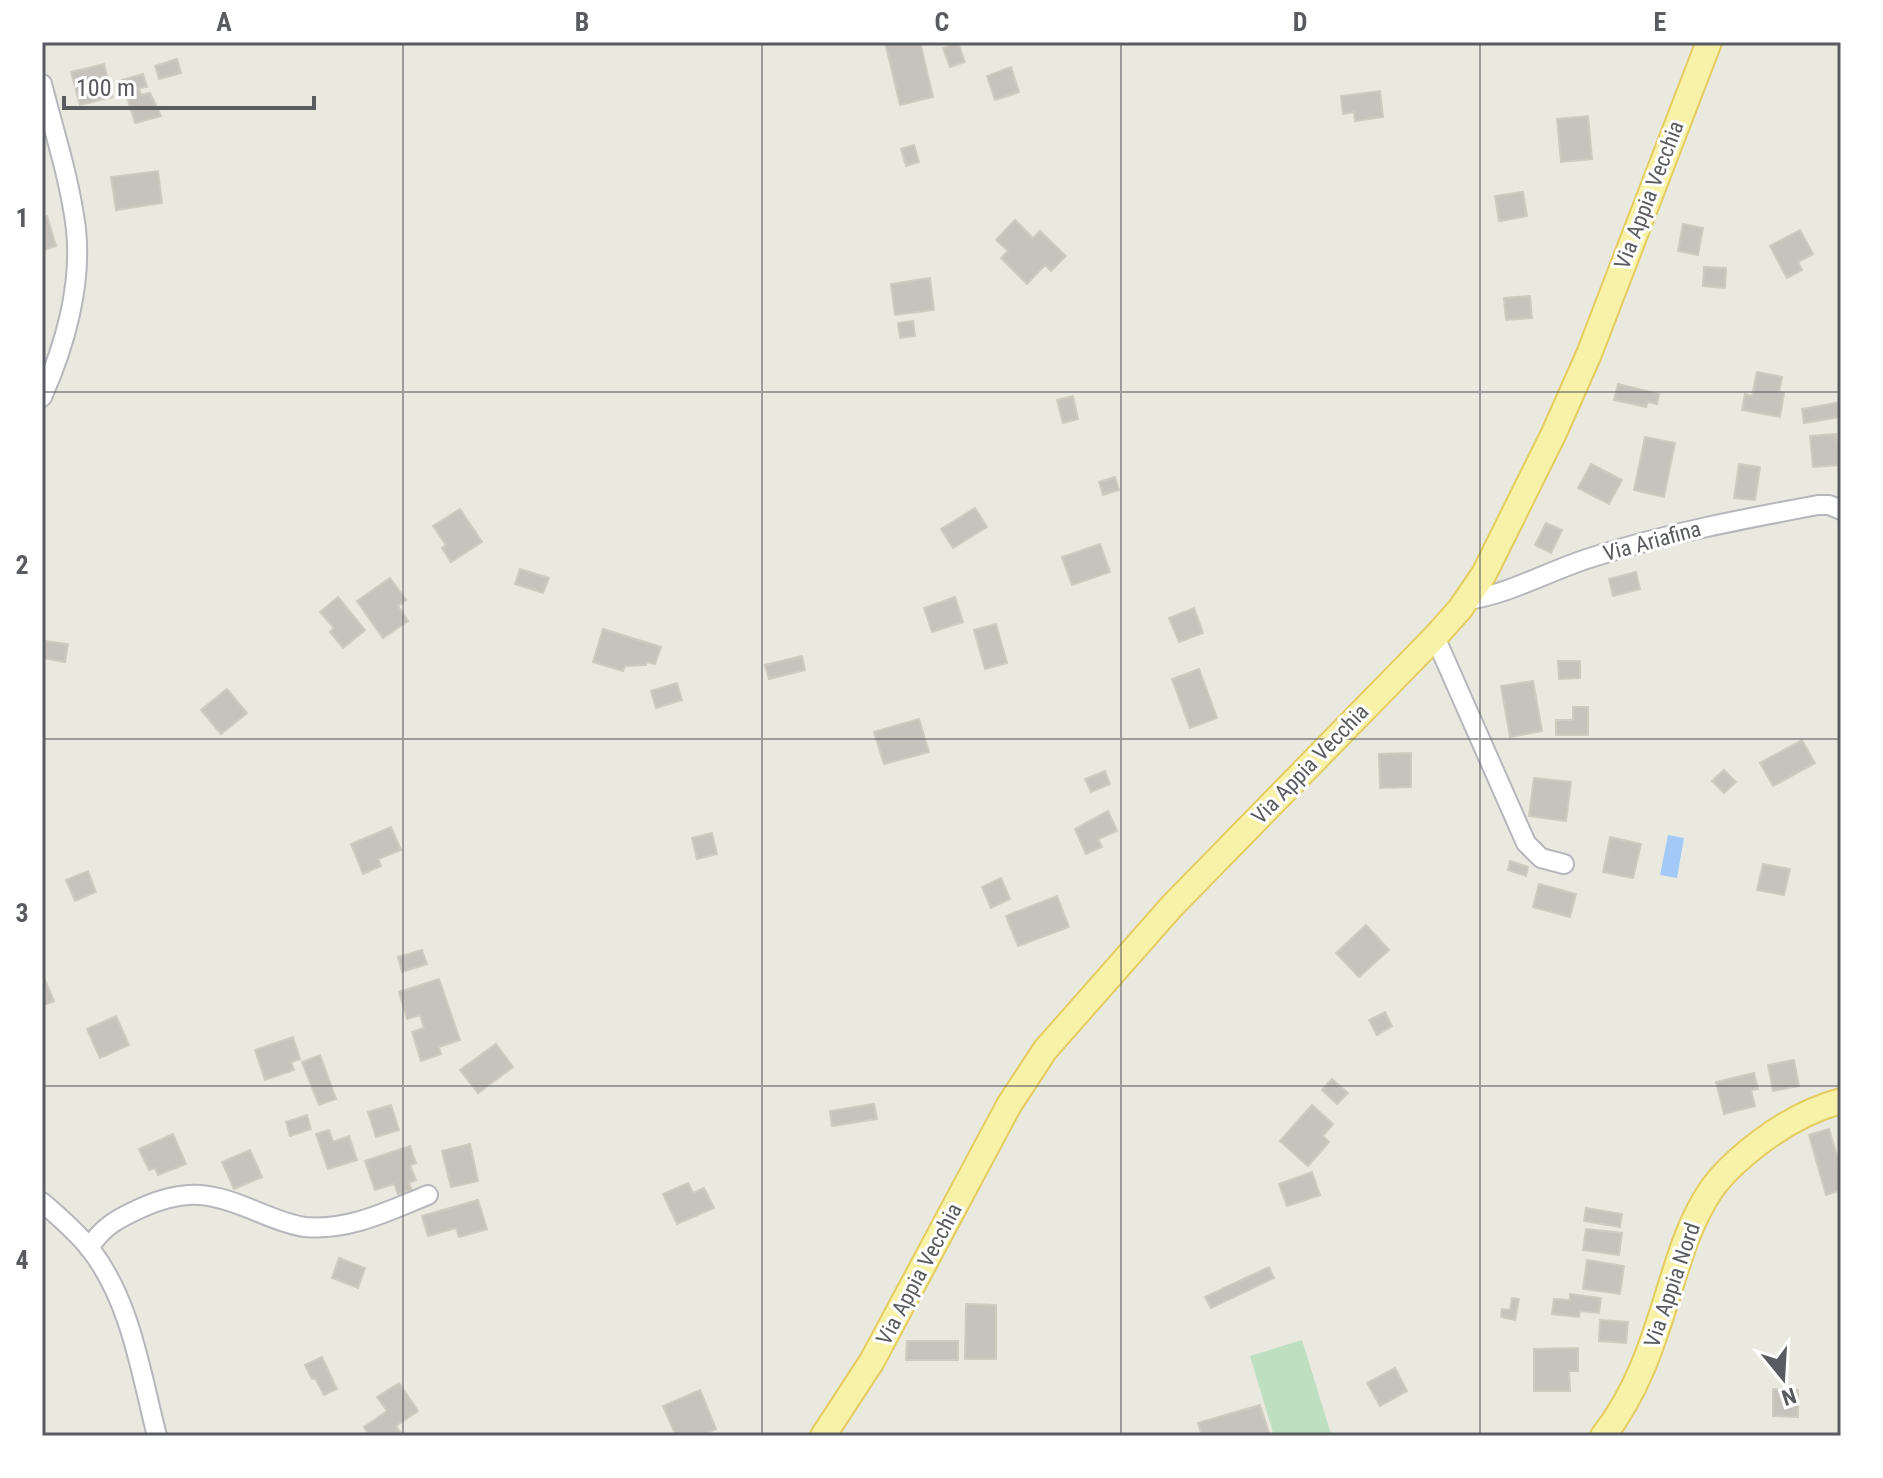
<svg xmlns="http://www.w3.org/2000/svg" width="1883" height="1478" font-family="'Roboto Condensed',sans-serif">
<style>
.green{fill:#bee0c1}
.water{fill:#a3caf7}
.building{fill:#c6c3bd;stroke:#cecbbf;stroke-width:2}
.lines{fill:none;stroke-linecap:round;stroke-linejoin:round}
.minor-casing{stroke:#b5b7bc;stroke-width:22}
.major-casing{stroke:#e4cc60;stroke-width:28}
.minor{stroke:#fff;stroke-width:18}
.major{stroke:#f7f2a8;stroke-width:24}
.grid{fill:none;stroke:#595b60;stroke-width:2;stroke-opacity:0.55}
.labels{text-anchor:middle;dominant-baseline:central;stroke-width:6;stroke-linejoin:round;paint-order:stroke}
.street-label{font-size:22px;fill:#595b60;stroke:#fff}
.neatline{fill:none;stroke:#595b60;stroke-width:3}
.grid-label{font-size:26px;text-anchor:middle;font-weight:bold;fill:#595b60}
</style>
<rect width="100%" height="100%" fill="#eae9e0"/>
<polygon class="green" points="1302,1340 1331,1434 1323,1436 1274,1436 1250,1356"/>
<polygon class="water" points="1668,835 1684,838 1677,878 1660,875"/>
<g class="building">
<polygon points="885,42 920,42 933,97 900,105"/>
<polygon points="958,43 965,62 950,67 943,48"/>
<polygon points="177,59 181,73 159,79 155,66"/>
<polygon points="104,64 112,97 80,105 71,72"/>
<polygon points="1011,67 1019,92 995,100 987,76"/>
<polygon points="143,74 147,87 139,88 141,95 150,93 161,116 135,123 122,80"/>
<polygon points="1380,91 1383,117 1355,121 1354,112 1343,114 1341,96"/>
<polygon points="1588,116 1592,159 1561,162 1557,119"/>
<polygon points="914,145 919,162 906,166 901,149"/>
<polygon points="158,171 162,203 116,210 111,177"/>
<polygon points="1523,192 1527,216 1499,221 1495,196"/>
<polygon points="47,216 56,246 42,251 42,218"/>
<polygon points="1015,220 1033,238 1040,231 1066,256 1051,271 1045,265 1027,284 1001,258 1008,251 996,240"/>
<polygon points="1683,224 1703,228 1698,255 1678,251"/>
<polygon points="1800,230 1813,254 1798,262 1802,270 1787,278 1770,246"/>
<polygon points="1704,267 1726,268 1725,288 1703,286"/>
<polygon points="930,278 934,310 895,315 891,284"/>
<polygon points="1530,296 1532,318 1506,320 1504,298"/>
<polygon points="913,321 915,336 900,338 898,323"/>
<polygon points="1757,372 1782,377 1779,392 1784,393 1780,417 1742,410 1745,394 1752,396"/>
<polygon points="1618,384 1659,394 1657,404 1648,402 1646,407 1614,400"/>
<polygon points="1073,396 1078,419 1063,423 1057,400"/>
<polygon points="1841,402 1841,417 1804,423 1802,409"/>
<polygon points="1836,434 1839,465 1813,467 1810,436"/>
<polygon points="1645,437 1675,443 1664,497 1634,490"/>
<polygon points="1591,464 1622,480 1609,504 1578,488"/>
<polygon points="1739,464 1760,467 1755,500 1734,498"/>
<polygon points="1115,477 1119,490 1103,495 1099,482"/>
<polygon points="975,508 987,527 953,548 941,529"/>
<polygon points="460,509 482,542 451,562 442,548 446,545 433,526"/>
<polygon points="1546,523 1562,530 1551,553 1535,545"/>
<polygon points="1100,544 1110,572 1072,585 1062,557"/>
<polygon points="520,569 549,578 543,593 515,584"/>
<polygon points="1636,572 1640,589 1613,596 1609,579"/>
<polygon points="390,578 406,600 398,606 408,621 383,638 357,601"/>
<polygon points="338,597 365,630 343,648 330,632 334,628 320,612"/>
<polygon points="955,597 963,622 932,632 924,608"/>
<polygon points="1194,608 1203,633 1179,642 1169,618"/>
<polygon points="996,624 1007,663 985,669 974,630"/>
<polygon points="603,629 661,647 655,664 647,662 646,665 625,666 623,671 593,662"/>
<polygon points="45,641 68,644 65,662 42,658"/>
<polygon points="802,656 805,670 769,679 765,665"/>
<polygon points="1558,661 1580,661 1580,678 1559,679"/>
<polygon points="1199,669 1217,718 1190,728 1172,679"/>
<polygon points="1533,681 1542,731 1510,737 1501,686"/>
<polygon points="677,683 682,700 656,708 651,691"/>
<polygon points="227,689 247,713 221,734 201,710"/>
<polygon points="1573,707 1588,707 1588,735 1556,735 1556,720 1573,720"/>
<polygon points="919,719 929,752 884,764 874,732"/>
<polygon points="1802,740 1815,763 1773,786 1760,763"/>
<polygon points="1411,753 1411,787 1380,788 1379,754"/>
<polygon points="1724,770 1736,782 1724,793 1712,781"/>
<polygon points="1105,771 1110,784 1091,792 1085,779"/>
<polygon points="1534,778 1571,782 1566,821 1529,816"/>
<polygon points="1108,811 1117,831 1098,839 1102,847 1086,854 1075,829"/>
<polygon points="391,827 401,850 378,859 381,866 363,874 351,844"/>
<polygon points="712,833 717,854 697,859 692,838"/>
<polygon points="1610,837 1641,844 1633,878 1603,872"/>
<polygon points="1510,861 1528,867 1526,876 1508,870"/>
<polygon points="1763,864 1790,869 1784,895 1757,890"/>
<polygon points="88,871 96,892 75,901 66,880"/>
<polygon points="1001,878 1010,899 991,908 982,887"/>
<polygon points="1539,884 1576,894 1570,917 1533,907"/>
<polygon points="1057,896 1069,927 1018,946 1006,916"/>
<polygon points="1366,925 1389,950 1359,977 1336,953"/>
<polygon points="422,950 427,964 402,972 398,957"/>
<polygon points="42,973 54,1001 42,1006"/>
<polygon points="439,979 460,1040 439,1047 441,1054 421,1061 412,1032 424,1028 420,1015 407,1019 399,992"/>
<polygon points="1385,1012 1392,1026 1377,1035 1369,1020"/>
<polygon points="116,1016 129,1045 100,1058 87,1029"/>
<polygon points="293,1037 300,1059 291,1062 294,1070 265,1080 255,1050"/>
<polygon points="496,1044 513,1067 478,1093 460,1070"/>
<polygon points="320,1055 336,1099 319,1105 302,1062"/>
<polygon points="1794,1060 1799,1086 1773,1091 1768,1065"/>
<polygon points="1754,1073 1758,1089 1751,1090 1755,1106 1724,1114 1716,1082"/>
<polygon points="1332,1079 1348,1093 1337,1104 1322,1090"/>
<polygon points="874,1104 877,1119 832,1126 830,1111"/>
<polygon points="391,1105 399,1130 376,1137 368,1112"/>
<polygon points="1312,1105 1333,1124 1323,1136 1329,1142 1308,1166 1280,1141"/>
<polygon points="307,1115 311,1129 290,1136 286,1122"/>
<polygon points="1829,1129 1841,1169 1841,1190 1826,1195 1809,1135"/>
<polygon points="329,1130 333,1142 349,1136 357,1160 328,1169 316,1134"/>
<polygon points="173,1134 186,1164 158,1175 155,1168 149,1170 139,1149"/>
<polygon points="470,1144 478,1181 451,1187 442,1151"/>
<polygon points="410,1146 416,1163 410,1165 416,1180 409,1183 412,1190 398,1194 394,1184 375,1190 365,1161"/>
<polygon points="250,1150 262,1177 234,1189 222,1162"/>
<polygon points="1312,1172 1320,1195 1287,1206 1279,1184"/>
<polygon points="688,1183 693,1193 704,1188 714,1208 677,1224 663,1194"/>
<polygon points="478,1200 487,1229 459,1237 456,1228 428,1236 422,1216"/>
<polygon points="1586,1208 1622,1214 1620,1227 1584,1221"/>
<polygon points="1586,1229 1622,1233 1619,1255 1583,1250"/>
<polygon points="339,1258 365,1268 358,1288 332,1278"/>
<polygon points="1587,1260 1624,1266 1620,1294 1583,1289"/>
<polygon points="1269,1267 1274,1278 1211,1308 1205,1297"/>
<polygon points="1570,1294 1601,1298 1599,1313 1580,1311 1579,1317 1552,1314 1554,1299 1570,1300"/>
<polygon points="1512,1298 1519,1299 1515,1320 1501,1317 1502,1309 1510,1310"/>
<polygon points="966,1304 996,1305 996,1359 965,1359"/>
<polygon points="1600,1320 1628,1322 1626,1343 1599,1341"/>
<polygon points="907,1341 958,1341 958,1360 906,1360"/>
<polygon points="1578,1348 1578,1371 1569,1371 1570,1391 1534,1391 1534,1349"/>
<polygon points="322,1357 337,1389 324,1395 315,1378 312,1379 305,1365"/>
<polygon points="1395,1368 1407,1391 1380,1406 1367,1383"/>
<polygon points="399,1383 418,1411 396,1426 403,1436 370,1436 364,1427 387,1411 377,1397"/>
<polygon points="1773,1389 1798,1390 1798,1417 1773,1416"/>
<polygon points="700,1390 716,1429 700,1436 676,1436 663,1406"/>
<polygon points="1260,1405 1270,1436 1202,1436 1198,1423"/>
</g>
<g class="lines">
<g class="minor-casing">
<g id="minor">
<path d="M42,84C54,131 70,180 76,229C82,285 65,346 42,397"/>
<path d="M1468,600C1513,593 1552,569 1596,556C1669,533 1743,519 1818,505H1829L1841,510"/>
<polyline points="1435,637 1526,843 1541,858 1564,864"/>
<path d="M42,1202C59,1217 77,1232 91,1250C131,1302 141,1374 157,1436"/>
<path d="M89,1248C103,1226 119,1218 141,1208C188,1187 213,1193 258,1212C273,1218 289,1225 305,1227C349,1231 388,1211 428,1195"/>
</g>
</g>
<g class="major-casing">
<g id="major">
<polyline points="823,1436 872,1361 1009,1105 1045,1050 1172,906 1435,637 1460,609 1484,574 1554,433 1589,354 1709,42"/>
<path d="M1603,1436C1637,1393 1653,1343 1669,1291C1680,1256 1690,1221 1711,1190C1724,1171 1742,1156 1759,1143C1784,1124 1811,1109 1841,1101"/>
</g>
</g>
<use href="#minor" class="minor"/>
<use href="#major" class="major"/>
</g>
<path class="grid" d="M403,42V1436M762,42V1436M1121,42V1436M1480,42V1436M42,392H1841M42,739H1841M42,1086H1841"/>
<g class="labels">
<g class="street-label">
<text transform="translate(1649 195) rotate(-69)">Via Appia Vecchia</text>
<text transform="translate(1652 541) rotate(-15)">Via Ariafina</text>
<text transform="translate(1310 764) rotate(-46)">Via Appia Vecchia</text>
<text transform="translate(919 1274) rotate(-62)">Via Appia Vecchia</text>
<text transform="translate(1672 1285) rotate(-71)">Via Appia Nord</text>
</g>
</g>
<rect width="1883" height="1478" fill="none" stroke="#ffffff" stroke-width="88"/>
<g transform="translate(1783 1378) rotate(162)" stroke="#ffffff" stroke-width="6" paint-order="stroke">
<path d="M0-6L14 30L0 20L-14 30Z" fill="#595b60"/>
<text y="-12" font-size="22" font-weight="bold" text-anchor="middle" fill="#595b60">N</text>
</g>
<path d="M64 96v12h250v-12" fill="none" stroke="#595b60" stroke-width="4"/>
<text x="76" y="96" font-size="24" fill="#595b60" stroke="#ffffff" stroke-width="6" paint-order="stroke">100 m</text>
<rect x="44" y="44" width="1795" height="1390" class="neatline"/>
<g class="grid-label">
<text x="224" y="31">A</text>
<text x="582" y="31">B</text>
<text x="942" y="31">C</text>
<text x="1300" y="31">D</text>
<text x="1660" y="31">E</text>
<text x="22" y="227">1</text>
<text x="22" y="574">2</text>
<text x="22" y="922">3</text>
<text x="22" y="1269">4</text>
</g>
</svg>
